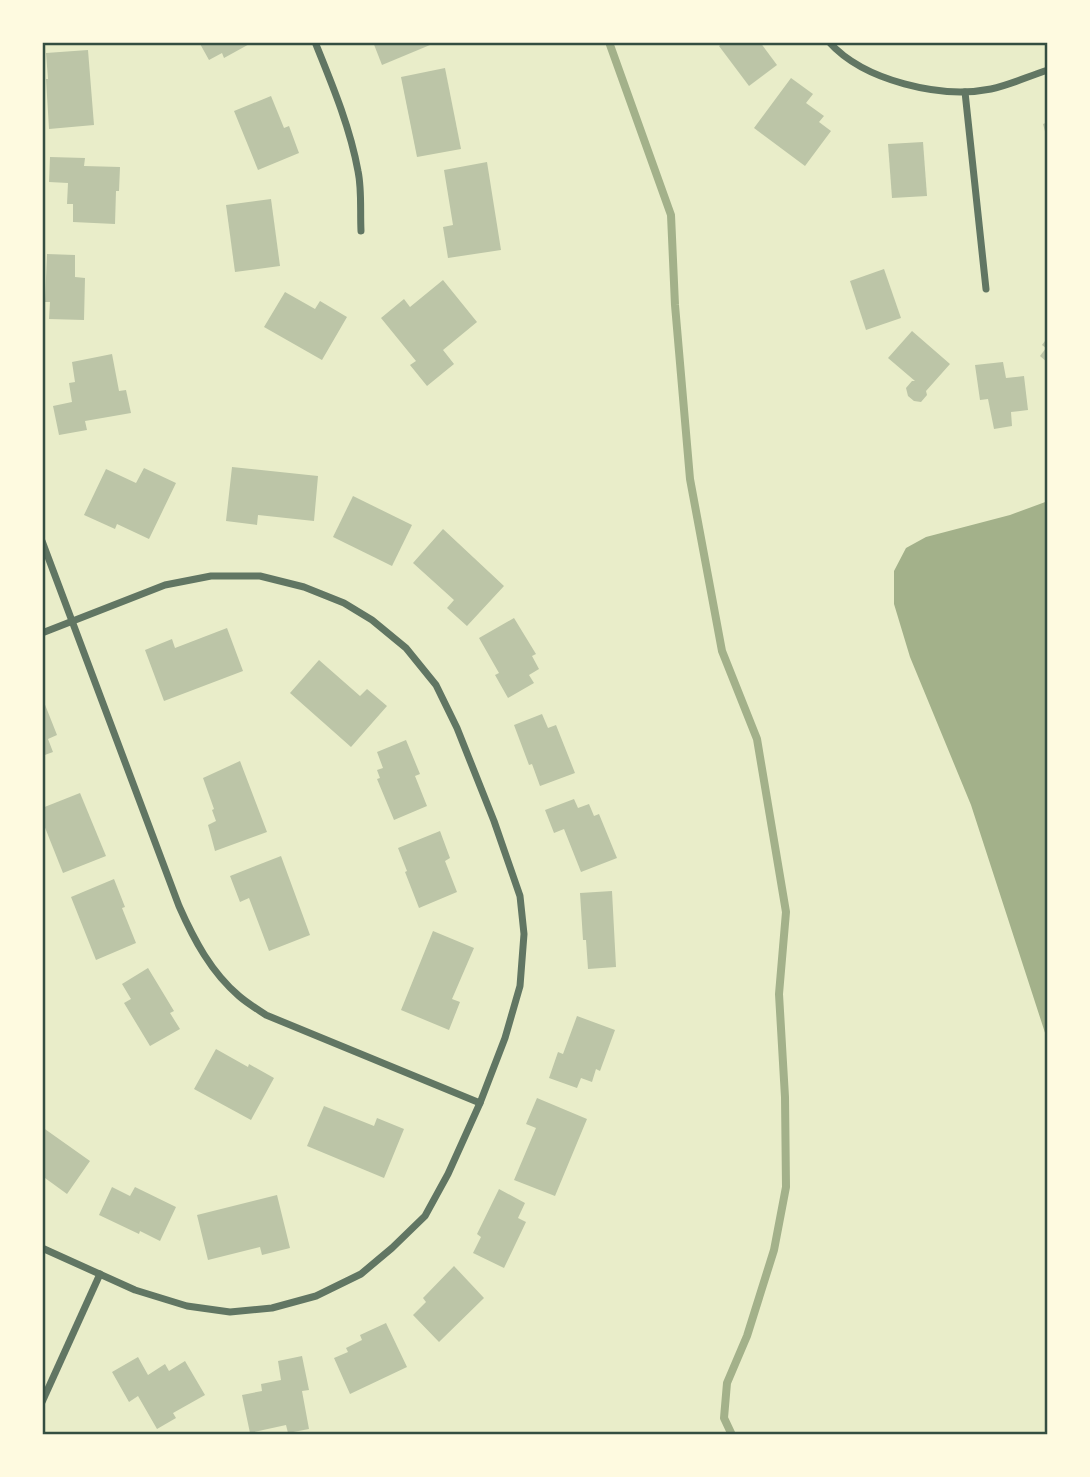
<svg xmlns="http://www.w3.org/2000/svg" width="1090" height="1477" font-family="'DM Sans',sans-serif">
<style>
.water{fill:#a3b18a}
.lines{fill:none;stroke-linecap:round;stroke-linejoin:round}
.stream{stroke:#a3b18a;stroke-width:8}
.building{fill:#bcc5a7}
.minor{stroke:#617663;stroke-width:7}
.neatline{fill:none;stroke:#344e41;stroke-width:2.5}
</style>
<rect width="100%" height="100%" fill="#e9edc9"/>
<polygon class="water" points="1048,501 1048,1042 971,805 910,657 894,604 894,571 906,548 926,537 1010,515"/>
<g class="lines">
<polyline class="stream" points="609,42 671,215 675,305 690,479 722,651 757,739 786,912 779,994 785,1097 786,1187 774,1250 747,1336 727,1383 724,1418 732,1435"/>
</g>
<g class="building">
<polygon points="199,42 253,42 224,58 222,53 209,60"/>
<polygon points="373,42 428,42 430,45 382,65"/>
<polygon points="724,42 760,42 777,65 749,86 719,46"/>
<polygon points="88,50 94,125 49,129 46,79 48,79 46,53"/>
<polygon points="445,68 461,149 417,157 401,77"/>
<polygon points="791,78 813,94 806,103 824,116 819,122 831,131 805,166 754,128"/>
<polygon points="271,96 284,128 289,126 299,153 258,170 234,111"/>
<polygon points="1048,122 1048,139 1047,139 1043,124"/>
<polygon points="923,142 927,196 892,198 888,144"/>
<polygon points="50,157 85,158 84,166 120,167 119,191 116,191 115,224 73,222 73,204 67,204 68,183 49,182"/>
<polygon points="487,162 501,250 448,258 443,227 453,225 444,170"/>
<polygon points="271,199 280,266 235,272 226,205"/>
<polygon points="47,254 75,255 75,277 85,278 84,320 49,319 50,302 45,302"/>
<polygon points="884,269 901,318 866,330 850,281"/>
<polygon points="443,280 477,322 443,350 454,364 427,386 410,365 416,361 381,318 404,299 410,307"/>
<polygon points="285,292 315,309 320,301 347,317 322,360 264,327"/>
<polygon points="912,331 950,364 926,391 927,395 921,402 914,401 908,396 906,388 912,381 915,381 888,358"/>
<polygon points="1048,337 1048,363 1040,356 1046,348 1042,345"/>
<polygon points="112,354 119,391 126,390 131,413 85,421 87,430 59,435 53,406 72,402 69,383 75,382 72,362"/>
<polygon points="1003,362 1006,378 1024,376 1028,410 1011,412 1012,426 994,429 988,399 980,400 975,365"/>
<polygon points="232,467 318,476 314,521 258,515 257,525 226,521"/>
<polygon points="144,468 176,483 149,539 117,524 115,529 84,515 106,469 136,483"/>
<polygon points="353,496 412,525 392,566 333,537"/>
<polygon points="443,529 504,586 467,626 447,608 454,600 413,563"/>
<polygon points="514,618 536,654 532,656 539,669 529,675 534,683 508,698 495,675 499,673 479,638"/>
<polygon points="227,628 243,671 164,701 145,650 172,639 175,648"/>
<polygon points="319,660 360,696 367,689 387,706 351,747 290,693"/>
<polygon points="42,697 57,735 48,739 53,752 42,756"/>
<polygon points="542,714 548,728 556,725 575,773 540,786 532,764 529,765 514,725"/>
<polygon points="406,740 420,774 415,776 427,806 394,820 377,779 380,778 377,770 383,768 377,752"/>
<polygon points="240,761 267,832 215,851 208,825 216,821 212,810 214,809 203,778"/>
<polygon points="80,793 106,856 63,873 42,820 42,808"/>
<polygon points="574,799 578,808 589,804 594,816 599,814 617,858 581,872 564,829 554,833 545,810"/>
<polygon points="440,831 450,858 445,861 457,892 419,908 405,872 407,871 398,848"/>
<polygon points="281,856 310,935 269,951 249,898 240,902 230,876"/>
<polygon points="114,879 125,907 122,908 136,943 96,960 71,897"/>
<polygon points="612,891 616,967 588,969 586,940 583,940 580,893"/>
<polygon points="433,931 474,948 452,999 460,1002 449,1030 401,1010"/>
<polygon points="148,968 174,1011 170,1013 180,1029 150,1046 124,1003 131,999 122,984"/>
<polygon points="577,1016 615,1030 600,1071 596,1069 592,1082 581,1078 577,1088 549,1078 558,1052 563,1054"/>
<polygon points="216,1049 248,1067 249,1064 274,1078 251,1120 194,1089"/>
<polygon points="537,1098 587,1119 555,1196 514,1180 536,1128 526,1124"/>
<polygon points="324,1106 374,1126 377,1118 404,1129 384,1178 307,1146"/>
<polygon points="42,1127 90,1161 67,1194 45,1178 42,1182"/>
<polygon points="112,1187 130,1196 135,1187 176,1207 160,1241 140,1231 139,1234 99,1215"/>
<polygon points="499,1189 525,1203 518,1218 526,1222 504,1268 473,1253 481,1237 477,1234"/>
<polygon points="277,1195 290,1248 262,1255 260,1247 208,1260 197,1215"/>
<polygon points="454,1266 484,1298 439,1342 413,1315 426,1302 423,1298"/>
<polygon points="386,1323 407,1367 350,1394 334,1358 348,1352 346,1348 362,1340 360,1335"/>
<polygon points="302,1356 309,1390 302,1391 309,1429 288,1433 286,1425 250,1433 242,1395 262,1391 261,1384 281,1380 278,1361"/>
<polygon points="138,1357 148,1375 165,1364 169,1371 185,1361 205,1395 173,1413 176,1418 157,1429 138,1396 129,1402 112,1372"/>
</g>
<g class="lines">
<g class="minor">
<path d="M315,42C332,84 350,127 358,171C362,190 360,211 361,231"/>
<path d="M829,42C864,81 941,99 991,89C1010,85 1029,76 1048,70"/>
<polyline points="965,92 986,289"/>
<path d="M42,541L179,906C194,940 211,972 239,996C247,1003 257,1009 266,1015L480,1103"/>
<polyline points="42,633 165,585 211,576 260,576 304,587 344,603 372,620 406,648 436,685 457,728 494,821 520,896 524,934 520,986 505,1038 480,1103 448,1174 425,1216 392,1248 361,1274 316,1296 272,1308 230,1312 187,1306 135,1290 42,1248"/>
<polyline points="42,1402 100,1274"/>
</g>
</g>
<rect width="1090" height="1477" fill="none" stroke="#fefae0" stroke-width="88"/>
<rect x="44" y="44" width="1002" height="1389" class="neatline"/>
</svg>
